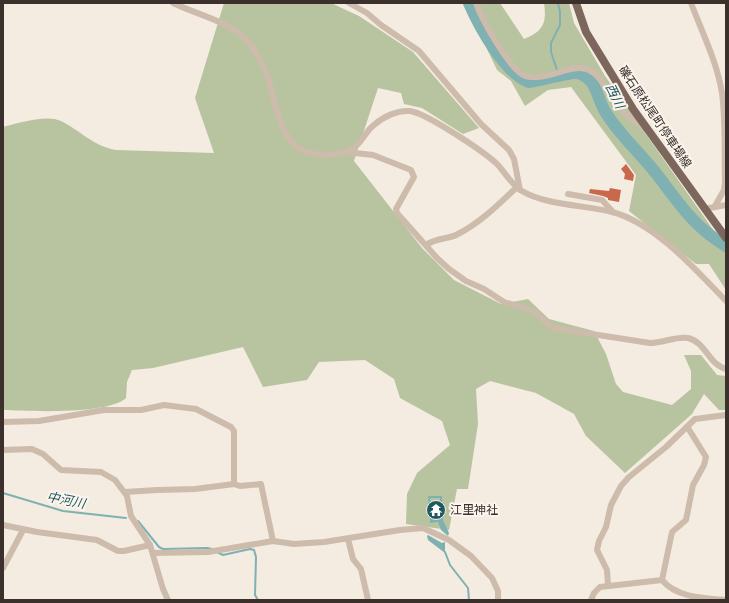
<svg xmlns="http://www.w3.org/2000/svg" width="729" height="603" font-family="'Fira Sans Condensed','Noto Sans JP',sans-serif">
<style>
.green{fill:#b8c4a0}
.water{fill:#7fb0b2}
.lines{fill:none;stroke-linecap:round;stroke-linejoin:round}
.stream{stroke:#7fb0b2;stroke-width:2}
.river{stroke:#7fb0b2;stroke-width:12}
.building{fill:#c8694b}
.minor{stroke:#cdbbac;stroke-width:6}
.major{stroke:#7d675c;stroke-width:8}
.labels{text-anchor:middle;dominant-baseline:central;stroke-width:4;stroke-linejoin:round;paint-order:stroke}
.street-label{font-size:12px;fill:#3b302b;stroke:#fbf5ee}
.poi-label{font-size:12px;fill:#3b302b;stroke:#fbf5ee;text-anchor:start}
.water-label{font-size:13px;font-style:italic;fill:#1f5a5e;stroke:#fbf5ee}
</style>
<rect width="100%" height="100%" fill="#f4ebe1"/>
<g class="green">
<path d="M224,3H331L359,16L413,52L479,128L463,134L422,108L404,104L401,93L378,88L354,161L422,248L454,280L501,304L528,299L549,319L594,331L606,354L616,384L623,392L672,405L691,389V371L684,355H701L717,375L726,376V410H719L704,394L692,414L625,473L586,436L574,414L536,393L490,381L476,389L478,424L468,489H457L449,530L406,524L407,494L417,473L450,445L442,421L400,398L394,379L365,360L319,362L307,380L263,387L243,347L153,368L132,370L127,382L126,398C107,415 30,411 3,410V127C18,123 47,114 61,121C81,131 93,146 116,150L214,153L195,98Z"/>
<path d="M465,3H500L524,39C543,31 547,24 544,3H569L574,23L605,76L726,248V290L709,264H696L629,211L636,175L571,87L548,90L525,106L511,81L497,70Z"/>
</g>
<g class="water">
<polygon points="430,518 442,518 449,533 448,536 441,530 438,522 430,523"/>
<polygon points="428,535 442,543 445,542 445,553 428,540 427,536"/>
</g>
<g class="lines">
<g class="stream">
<polyline points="558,3 560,12 560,25 551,43 551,52 559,76"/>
<polyline points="3,493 63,511 126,518"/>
<polyline points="430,507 429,497 441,497 442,520"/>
<polyline points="138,521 159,547 163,549 207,548 212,549"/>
<polyline points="217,552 223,555 250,549 254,550 256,557 255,595 258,600"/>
<polyline points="445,552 450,565 468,588 469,600"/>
</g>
<path class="river" d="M469,3C479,26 505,74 529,82C540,81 569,72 577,73C598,78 596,98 606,113C619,134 639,152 655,172C678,201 692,226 726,246"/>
</g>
<g class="building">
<polygon points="626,164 634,175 633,181 624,179 625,174 621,169"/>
<polygon points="610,188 621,190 619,202 608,200 608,198 603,196 589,193 590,189 609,191"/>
</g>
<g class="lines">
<g class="minor">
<path d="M173,3C193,13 227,21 243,37C253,46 261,61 266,73C275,96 278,141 304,151C320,157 346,157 358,144C364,138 367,130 374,125C383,117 397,110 410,111C426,113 485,152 498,165C506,174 511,184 522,191C545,205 584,205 612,212C655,223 696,270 726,301"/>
<polyline points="349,3 367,13 381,25 419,51 481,124 509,150 514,159 520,190"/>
<path d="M476,3C482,20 509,69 525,76C533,79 545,76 553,74C564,71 577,65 589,70C603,77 606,92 615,103C624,114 634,121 645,129"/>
<path d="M691,3C702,32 717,62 722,93C726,122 724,153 725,182L724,190L715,206"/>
<path d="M346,152L373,155L411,170L414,177L396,209L397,213L437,258L449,269L466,281L484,289L504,302L534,311L553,328L650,343C663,343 676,336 688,338C706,342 708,364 726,369"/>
<polyline points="568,194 602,200 613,212"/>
<polyline points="704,209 726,205"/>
<path d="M426,245C437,237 447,240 458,234C480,223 499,204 517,187"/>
<polyline points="3,422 39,421 104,410 141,410 164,405 196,409 231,427 234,431 234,484"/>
<polyline points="3,450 32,449 43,454 61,470 101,472 115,480 127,496 131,516 150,545 163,589 168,600"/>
<polyline points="125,492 157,490 195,489 234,484 240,486 261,484 273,541"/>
<polyline points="3,525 37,532 97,540 118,551 124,551 150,545"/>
<polyline points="348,539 353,559 361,569 368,600"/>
<polyline points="153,553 208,552 273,541 294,544 324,542 400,530 423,528 449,540 471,556 492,578 498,591 498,600"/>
<polyline points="3,568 23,530"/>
<polyline points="662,580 672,532 686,520 693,485 704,465 706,457 688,428"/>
<polyline points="608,585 607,570 597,550 599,541 606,527 611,505 621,486 629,477 666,447 695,419 726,415"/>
<path d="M591,600L594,593L600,587L662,580C677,598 704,598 726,600"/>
</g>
<polyline class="major" points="576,3 586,32 633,109 726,238"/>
</g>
<defs>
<g id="temple-disc" transform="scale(1)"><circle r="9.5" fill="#1f5a5e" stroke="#fbf5ee"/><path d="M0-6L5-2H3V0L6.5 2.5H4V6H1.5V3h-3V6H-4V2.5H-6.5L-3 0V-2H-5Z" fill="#fff"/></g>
</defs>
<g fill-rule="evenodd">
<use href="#temple-disc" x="436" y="510"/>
</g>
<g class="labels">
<g class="street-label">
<text transform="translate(655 117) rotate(56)">礫石原松尾町停車場線</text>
</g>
<g class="poi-label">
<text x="450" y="510">江里神社</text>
</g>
<g class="water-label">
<text transform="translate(615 96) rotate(64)">西川</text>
<text transform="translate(66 500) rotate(11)">中河川</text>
</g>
</g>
<rect width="729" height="603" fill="none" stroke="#3b302b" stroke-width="8"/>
</svg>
